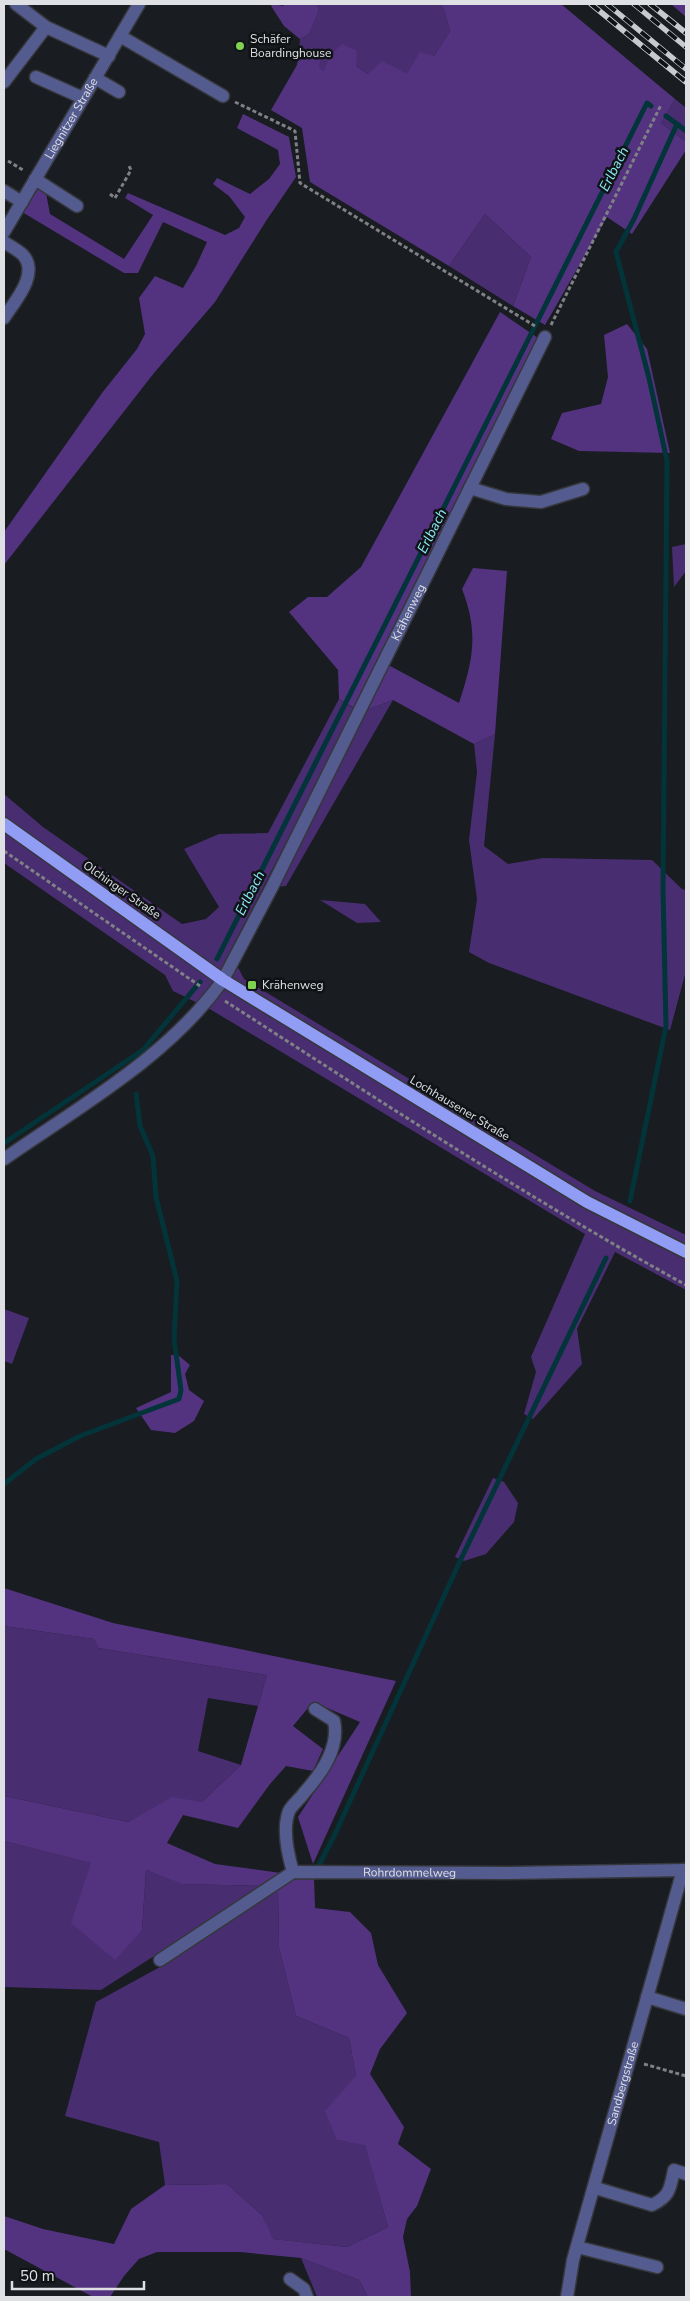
<svg xmlns="http://www.w3.org/2000/svg" width="690" height="2301" font-family="'Nunito Sans',sans-serif">
<style>
.green{fill:#492d71}
.forest{fill:#533380}
.lines{fill:none;stroke-linecap:round;stroke-linejoin:round}
.stream{stroke:#02343a;stroke-width:5}
.minor-casing{stroke:#35373b;stroke-width:15}
.major-casing{stroke:#35373b;stroke-width:15}
.path{stroke:#7f8185;stroke-width:3;stroke-dasharray:4 2.5;stroke-linecap:butt}
.minor{stroke:#545b8f;stroke-width:12}
.major{stroke:#919df4;stroke-width:12}
.rail-casing{stroke:#c8cbce;stroke-width:5.5}
.rail{stroke:#101316;stroke-width:4;stroke-dasharray:11;stroke-linecap:butt}
.poi-dot{fill:#80d051;stroke:#101316;stroke-width:2}
.labels{text-anchor:middle;dominant-baseline:central;stroke-width:5;stroke-linejoin:round;paint-order:stroke}
.poi-label{font-size:12px;fill:#dee0e3;stroke:#101316;text-anchor:start}
.street-label{font-size:12px;fill:#dee0e3;stroke:#101316}
.water-label{font-size:14px;font-style:italic;fill:#88e9f5;stroke:#101316}
</style>
<rect width="100%" height="100%" fill="#191c20"/>
<g class="green">
<polygon points="317,4 441,4 444,10 450,31 434,56 407,75 368,74 356,66 325,72 319,67 312,47 299,51 300,39 309,34 319,11"/>
<polygon points="675,99 686,108 686,142 661,123"/>
<polygon points="485,214 531,257 513,306 449,266"/>
<polygon points="686,544 686,571 674,587 672,547"/>
<polygon points="339,699 355,709 225,961 239,969 244,979 595,1191 686,1235 686,1290 615,1252 577,1329 582,1364 533,1419 524,1414 536,1372 531,1357 585,1234 208,1008 173,991 165,975 4,863 4,794 43,827 182,924 206,919 219,907 184,849 219,834 268,833"/>
<polygon points="393,700 286,886 272,887 361,712"/>
<polygon points="495,734 484,846 508,864 543,858 652,860 682,889 686,890 686,971 670,1030 489,963 469,952 477,899 469,840 477,772 474,744"/>
<polygon points="320,900 365,904 381,922 357,923"/>
<polygon points="4,1309 29,1318 12,1364 4,1361"/>
<polygon points="493,1478 504,1482 518,1503 514,1522 486,1554 464,1561 455,1557"/>
<polygon points="4,1626 94,1639 98,1648 267,1675 258,1706 208,1698 198,1751 241,1765 202,1802 172,1798 128,1822 4,1796"/>
<polygon points="4,1841 92,1863 142,1930 146,1870 183,1884 264,1886 101,1990 4,1987"/>
<polygon points="278,1887 279,1948 296,2016 349,2038 356,2076 337,2140 365,2144 388,2227 347,2247 272,2239 262,2215 227,2184 165,2185 159,2142 65,2116 96,2002 171,1961"/>
<polygon points="301,2258 359,2280 368,2297 317,2297"/>
</g>
<g class="forest">
<polygon points="273,4 283,6 284,4 317,4 319,11 309,34 300,39 284,26 271,6"/>
<path d="M441,4H561L675,99L661,123L686,142V150L632,234L607,217L545,325L513,306L531,257L485,214L449,266L310,182L302,128L271,110L297,65L299,51L312,47L321,56L319,67L324,71C328,59 332,53 342,44L357,51L356,66L368,74L382,61L407,74L420,52L434,56L450,31L444,10Z"/>
<polygon points="671,4 686,4 686,17"/>
<polygon points="243,114 289,137 296,177 266,221 215,302 154,373 4,565 4,532 102,393 137,349 145,334 139,298 155,276 183,288 196,266 207,242 163,222 138,273 124,273 22,212 35,187 46,193 50,214 124,259 153,215 125,198 128,193 225,235 239,228 245,217 229,196 213,184 217,178 250,194 269,179 280,164 278,150 237,128"/>
<path d="M500,312L538,338L379,660L459,703C473,660 479,633 462,589L473,568L507,571L495,734L474,744L393,700L361,712L339,699L338,670L289,612L308,597H327L361,567Z"/>
<polygon points="627,324 647,349 670,453 579,451 551,439 562,413 601,404 608,377 604,335"/>
<polygon points="171,1355 178,1355 190,1365 185,1374 189,1390 204,1401 194,1421 175,1433 151,1430 136,1408 171,1392"/>
<polygon points="4,1588 113,1623 396,1681 313,1864 298,1817 360,1722 313,1702 293,1726 323,1749 313,1771 286,1766 270,1784 238,1828 183,1815 167,1843 215,1864 281,1873 264,1886 182,1884 146,1870 142,1930 115,1960 71,1923 91,1863 4,1841 4,1796 128,1822 172,1797 202,1802 241,1765 267,1675 98,1648 94,1639 4,1626"/>
<polygon points="298,1877 314,1878 315,1908 350,1912 371,1933 378,1965 407,2013 380,2049 370,2074 404,2127 398,2144 431,2169 417,2206 407,2219 403,2237 410,2272 411,2297 368,2297 359,2280 301,2258 240,2252 157,2252 139,2259 124,2276 110,2297 93,2297 4,2249 4,2216 43,2229 114,2244 131,2209 165,2185 227,2184 262,2215 273,2239 347,2247 388,2227 365,2145 337,2140 325,2111 356,2076 349,2038 296,2016 279,1948 278,1887"/>
</g>
<g class="lines">
<g class="stream">
<polyline points="677,124 686,131"/>
<polyline points="217,959 647,103 651,106"/>
<polyline points="4,1143 143,1050 200,982"/>
<polyline points="630,1201 666,1026 663,889 667,461 649,378 616,252 634,219 677,124 666,116"/>
<polyline points="4,1484 36,1459 80,1436 179,1399 181,1390 174,1339 177,1281 156,1197 153,1156 140,1126 136,1094"/>
<polyline points="319,1865 335,1834 460,1561 606,1258"/>
</g>
<g class="minor-casing">
<g id="minor">
<polyline points="16,4 46,27 109,56"/>
<polyline points="120,36 223,96"/>
<polyline points="36,77 83,98"/>
<polyline points="95,78 119,92"/>
<polyline points="4,82 46,27"/>
<polyline points="35,179 77,206"/>
<polyline points="4,191 22,202"/>
<path id="s1" d="M4,232L139,4"/>
<path d="M4,242C10,246 18,250 23,255C40,274 14,302 4,318"/>
<polyline points="470,488 506,499 541,502 583,489"/>
<path id="s2" d="M4,1159C80,1106 168,1057 223,980L272,887L545,337"/>
<path d="M293,1872C288,1855 282,1829 289,1811C292,1805 300,1799 304,1793C321,1774 340,1748 334,1721L315,1709"/>
<path id="s3" d="M160,1960L293,1872L509,1873L686,1870"/>
<polyline points="647,1997 686,2009"/>
<path d="M599,2189L652,2205C670,2196 670,2189 674,2170L686,2174"/>
<polyline points="577,2247 657,2267"/>
<polyline points="290,2279 304,2289 307,2297"/>
<path id="s4" d="M567,2297L573,2260L683,1870"/>
</g>
</g>
<g class="major-casing">
<polyline id="major" points="4,824 223,980 587,1202 686,1252"/>
</g>
<g class="path">
<polyline points="235,102 295,131 300,183 535,326"/>
<polyline points="8,161 23,170"/>
<polyline points="110,194 115,198 131,170 128,164"/>
<polyline points="551,325 661,105"/>
<polyline points="4,851 200,986"/>
<path d="M225,1001C377,1099 528,1198 686,1285"/>
<polyline points="644,2064 686,2076"/>
</g>
<use href="#minor" class="minor"/>
<use href="#major" class="major"/>
<g class="rail-casing">
<g id="rail">
<polyline points="591,4 686,82"/>
<polyline points="607,4 686,69"/>
<polyline points="634,4 686,47"/>
<polyline points="650,4 686,33"/>
</g>
</g>
<use href="#rail" class="rail"/>
</g>
<g class="poi-dot">
<circle cx="240" cy="46" r="5"/>
<rect x="247" y="980" width="10" height="10" rx="2.5"/>
</g>
<g class="labels">
<g class="poi-label">
<text x="250" y="39">Schäfer<tspan x="250" dy="14">Boardinghouse</tspan></text>
<text x="262" y="985">Krähenweg</text>
</g>
<g class="street-label">
<text stroke="none"><textPath href="#s1" startOffset="132">Liegnitzer Straße</textPath></text>
<text stroke="none"><textPath href="#s2" startOffset="696">Krähenweg</textPath></text>
<text transform="translate(122 890) rotate(35)">Olchinger Straße</text>
<text transform="translate(460 1108) rotate(31)">Lochhausener Straße</text>
<text stroke="none"><textPath href="#s3" startOffset="276">Rohrdommelweg</textPath></text>
<text stroke="none"><textPath href="#s4" startOffset="221">Sandbergstraße</textPath></text>
</g>
<g class="water-label">
<text transform="translate(614 169) rotate(-63)">Erlbach</text>
<text transform="translate(432 531) rotate(-63)">Erlbach</text>
<text transform="translate(250 893) rotate(-63)">Erlbach</text>
</g>
</g>
<rect width="690" height="2301" fill="none" stroke="#dee0e3" stroke-width="10"/>
<path d="M12 2281v8h132v-8" fill="none" stroke="#dee0e3" stroke-width="2.5"/>
<text x="20" y="2281" font-size="15" fill="#dee0e3" stroke="#101316" stroke-width="4" paint-order="stroke">50 m</text>
</svg>
